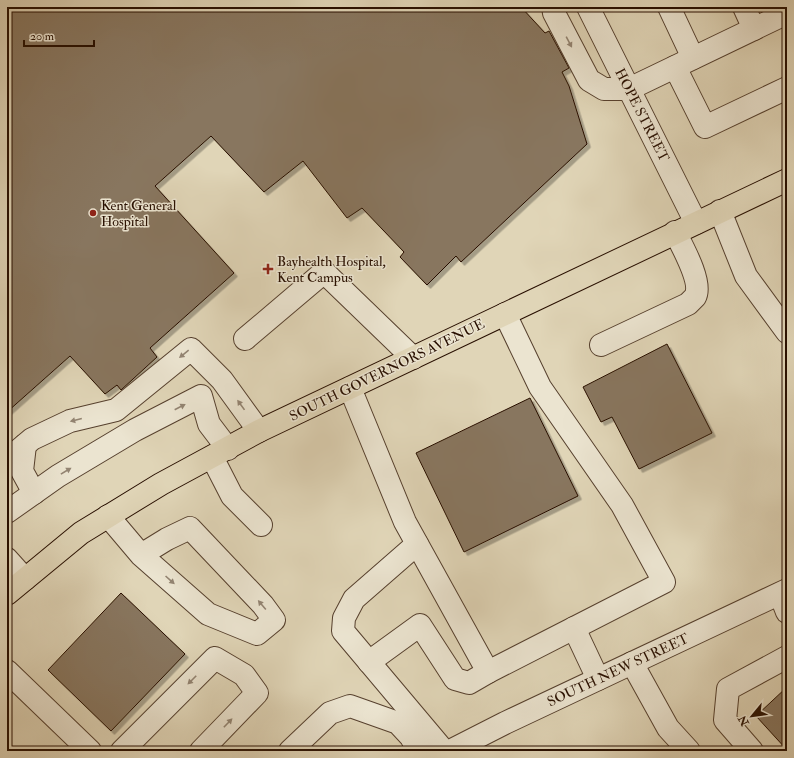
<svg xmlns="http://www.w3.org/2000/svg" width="794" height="758" font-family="'IM FELL Double Pica',serif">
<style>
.building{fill:#88765f;stroke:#280f00;filter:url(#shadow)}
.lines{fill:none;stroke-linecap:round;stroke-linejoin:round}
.minor-casing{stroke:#56402e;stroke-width:24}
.major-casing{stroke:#280f00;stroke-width:24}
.minor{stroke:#ebe4d0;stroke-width:22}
.major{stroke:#e0d5b7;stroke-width:22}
.oneway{fill:#938472}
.poi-dot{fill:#8f2418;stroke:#ebe4d0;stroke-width:1.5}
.labels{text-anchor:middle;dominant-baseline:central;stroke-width:3;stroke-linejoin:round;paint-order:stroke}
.street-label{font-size:14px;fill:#280f00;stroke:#ebe4d0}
.poi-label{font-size:14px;fill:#280f00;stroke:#ebe4d0;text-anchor:start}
</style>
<defs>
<filter id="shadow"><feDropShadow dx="3.5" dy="3.5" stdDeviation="0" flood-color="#0004"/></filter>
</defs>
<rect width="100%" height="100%" fill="#e0d5b7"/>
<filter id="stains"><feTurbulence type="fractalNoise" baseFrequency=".005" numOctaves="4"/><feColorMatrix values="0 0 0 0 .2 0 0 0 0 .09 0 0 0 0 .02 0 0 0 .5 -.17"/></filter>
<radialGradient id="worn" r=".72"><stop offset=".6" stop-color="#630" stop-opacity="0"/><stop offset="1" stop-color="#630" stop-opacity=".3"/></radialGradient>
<g class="building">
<polygon points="7,7 521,7 545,33 549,31 569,68 562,72 569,86 587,144 461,262 456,256 427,285 400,257 404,252 362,208 347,218 303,161 264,192 211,136 155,186 234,273 150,348 157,357 121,390 117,385 105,394 70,356 7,412"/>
<polygon points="667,344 712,433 639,469 612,417 601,422 583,387"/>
<polygon points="530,398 578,496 464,552 416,453"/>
<polygon points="121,593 185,654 111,731 48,670"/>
<polygon points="787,687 787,750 756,716"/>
</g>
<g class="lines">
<g class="minor-casing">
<g id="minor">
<polyline points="553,7 554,13 589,80 604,89 629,89 787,13"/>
<polyline points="588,7 696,223"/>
<polyline points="669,7 693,58"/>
<polyline points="744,7 754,29"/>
<polyline points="675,67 705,127 787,88"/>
<polyline points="720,211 746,276 787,332"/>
<polyline points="245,339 324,272 413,358"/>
<path d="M601,345L688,304C690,302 693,299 695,297C703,283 682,246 675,232"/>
<polyline points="350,388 405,522 488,672 664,582 622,505 540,387 505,314"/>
<polyline points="25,445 22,471 34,493"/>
<polyline points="212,457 232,496 261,525"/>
<polyline points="7,460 32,439 70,421 116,410 191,349 222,380 259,431"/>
<polyline points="7,512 58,476 135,430 201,396 209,424 228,449"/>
<polyline points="108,516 141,555 208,614 257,634 274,620 263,605 190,528 167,539 141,555"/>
<polyline points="417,544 354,599 344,618 343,631 444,751"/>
<polyline points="7,559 25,579"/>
<polyline points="780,594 787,612"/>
<polyline points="574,628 598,679"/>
<polyline points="369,662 420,625 455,679 469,683 488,672"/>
<polyline points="632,663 668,728 689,751"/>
<polyline points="7,671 90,751"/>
<polyline points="122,751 215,658 244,675 257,693 201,751"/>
<polyline points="290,751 330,713 350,706 398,723 411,737 418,751"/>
<polyline points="450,751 505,723 787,590"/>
<polyline points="752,751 725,720 728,689 787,657"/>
</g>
</g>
<g class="major-casing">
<polyline id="major" points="7,594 81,533 161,484 259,431 787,180"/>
</g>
<use href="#minor" class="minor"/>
<use href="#major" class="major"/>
</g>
<defs><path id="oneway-solid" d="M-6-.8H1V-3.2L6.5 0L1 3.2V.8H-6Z"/></defs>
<g class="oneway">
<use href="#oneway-solid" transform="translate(569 42) rotate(62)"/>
<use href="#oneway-solid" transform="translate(184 354) rotate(141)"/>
<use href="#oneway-solid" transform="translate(241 405) rotate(-126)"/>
<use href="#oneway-solid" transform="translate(180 407) rotate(-27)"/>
<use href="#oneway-solid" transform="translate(76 420) rotate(166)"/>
<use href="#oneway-solid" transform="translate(66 471) rotate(-31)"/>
<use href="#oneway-solid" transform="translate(170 580) rotate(42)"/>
<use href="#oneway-solid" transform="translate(262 605) rotate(-130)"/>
<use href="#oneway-solid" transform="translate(192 680) rotate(135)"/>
<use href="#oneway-solid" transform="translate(228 723) rotate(-46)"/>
</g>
<g class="poi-dot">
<circle cx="93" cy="213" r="4"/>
<path d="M266 263h4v4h4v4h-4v4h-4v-4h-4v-4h4z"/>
</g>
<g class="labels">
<g class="street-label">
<text transform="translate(642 115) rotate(63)">HOPE STREET</text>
<text transform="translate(387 370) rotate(-26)">SOUTH GOVERNORS AVENUE</text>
<text transform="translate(618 670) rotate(-25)">SOUTH NEW STREET</text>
</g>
<g class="poi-label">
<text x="101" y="205">Kent General<tspan x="101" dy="16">Hospital</tspan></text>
<text x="277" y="261">Bayhealth Hospital,<tspan x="277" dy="16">Kent Campus</tspan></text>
</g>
</g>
<rect width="794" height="758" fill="none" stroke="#e0d5b7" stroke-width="24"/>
<rect x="8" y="8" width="778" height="742" fill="none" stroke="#280f00" stroke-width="2"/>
<rect x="12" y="12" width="770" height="734" fill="none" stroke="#280f00"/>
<g transform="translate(752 716) rotate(241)" stroke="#ebe4d0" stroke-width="3" paint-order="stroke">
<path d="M0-3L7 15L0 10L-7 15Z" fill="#280f00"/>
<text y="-6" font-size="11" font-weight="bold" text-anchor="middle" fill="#280f00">N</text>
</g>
<path d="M24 40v6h70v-6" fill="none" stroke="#280f00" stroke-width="2"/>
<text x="30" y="40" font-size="12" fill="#280f00" stroke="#ebe4d0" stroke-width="3" paint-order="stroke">20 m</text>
<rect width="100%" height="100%" filter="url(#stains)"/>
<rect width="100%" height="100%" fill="url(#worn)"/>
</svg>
